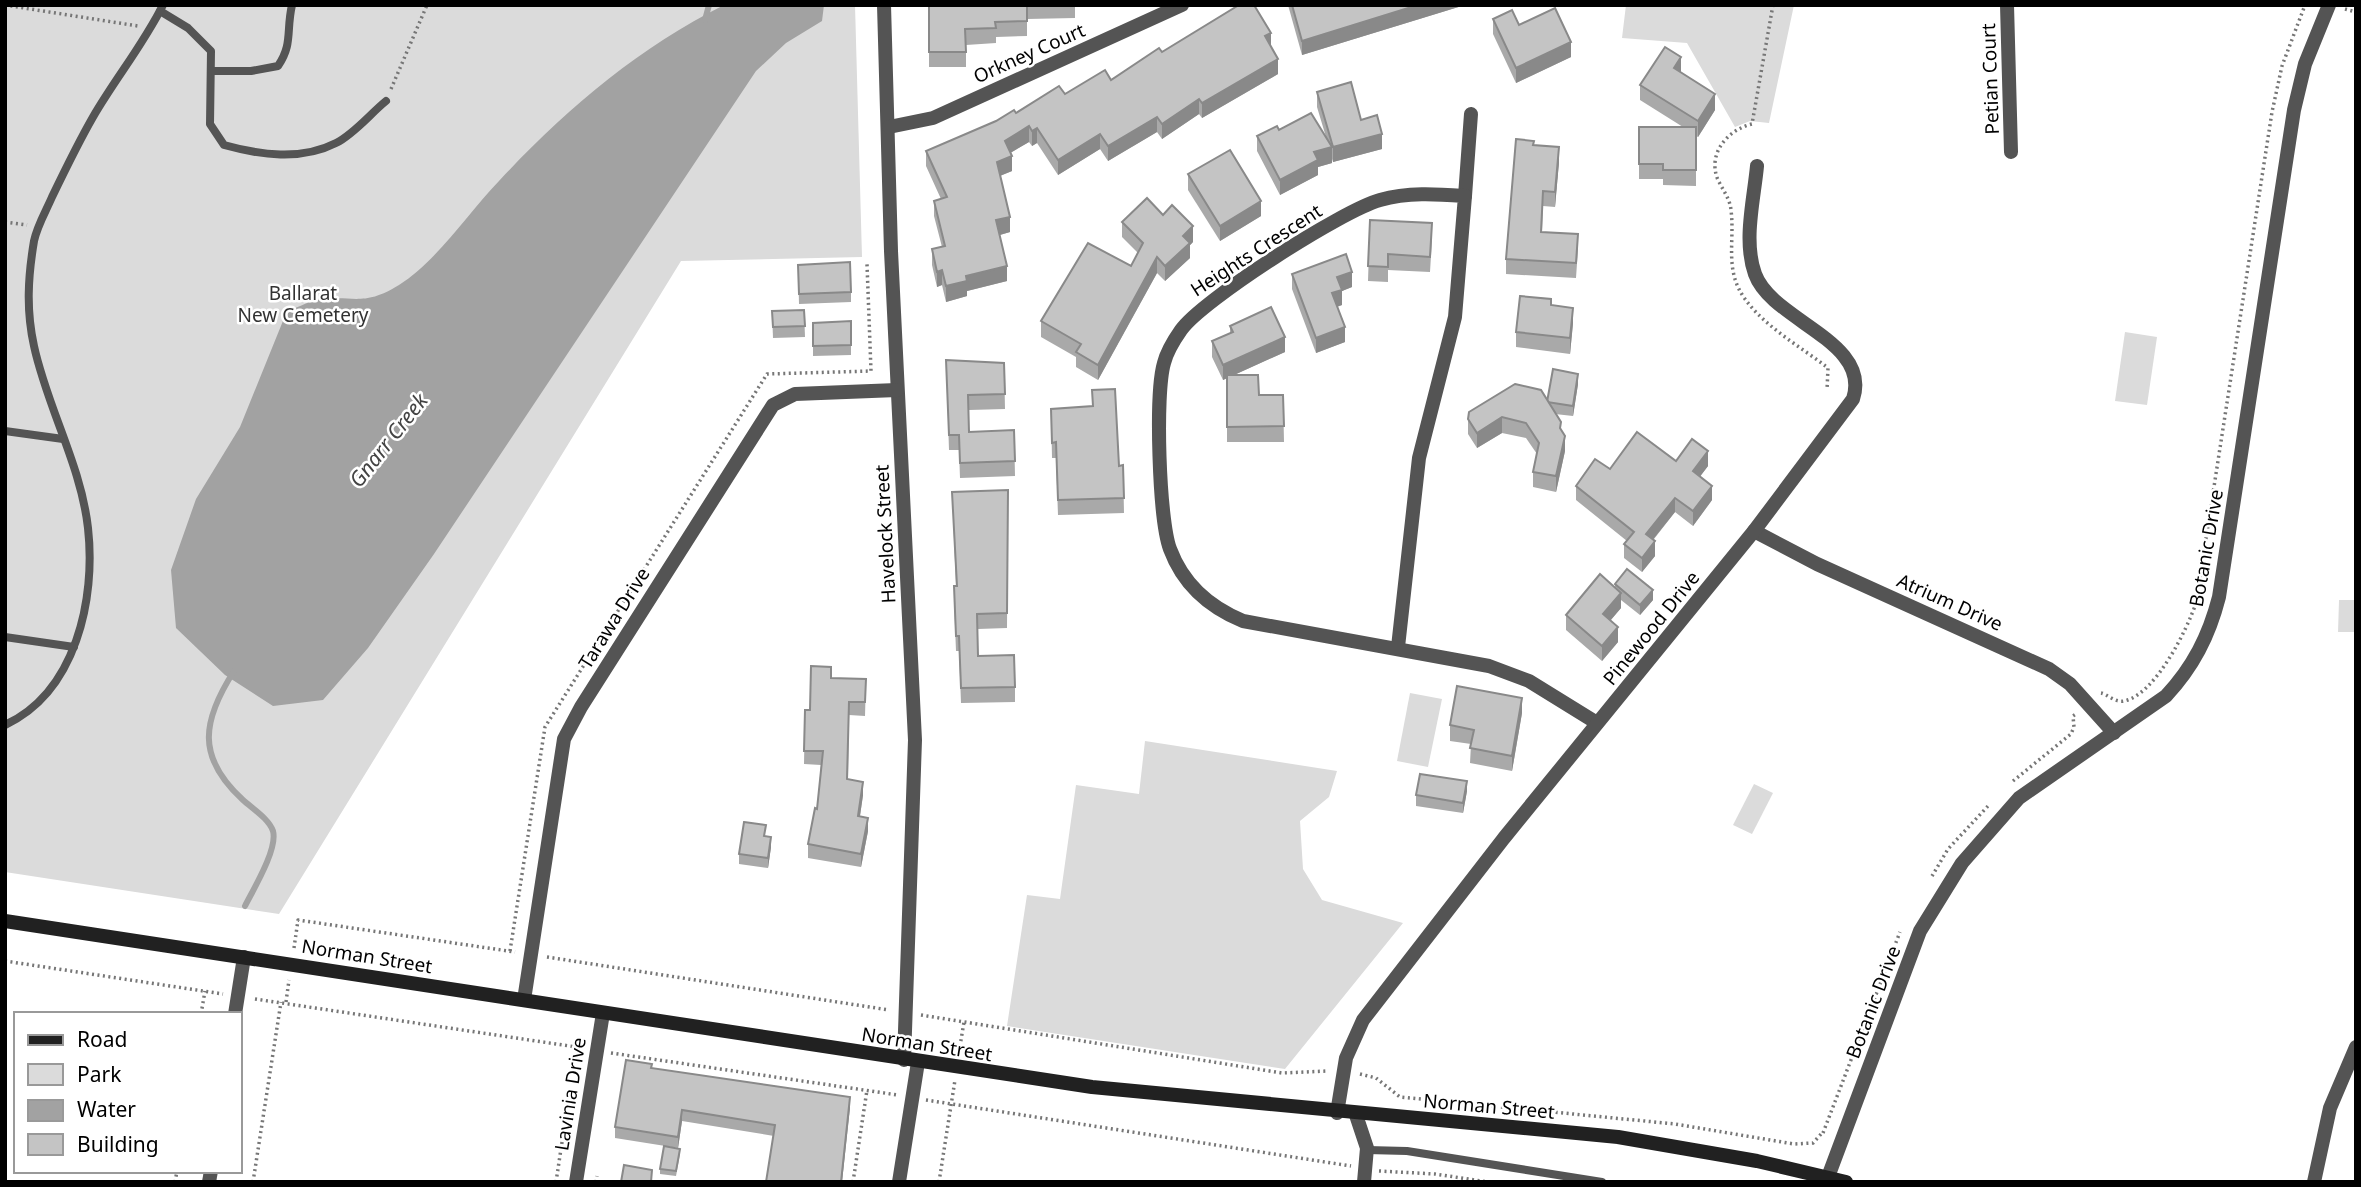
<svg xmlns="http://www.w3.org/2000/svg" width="2361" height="1187" font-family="'Noto Sans',sans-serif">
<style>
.green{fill:#dbdbdb}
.water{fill:#a2a2a2}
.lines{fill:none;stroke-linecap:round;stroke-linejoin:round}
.stream{stroke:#a2a2a2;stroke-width:6}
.path{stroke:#767676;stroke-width:3.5;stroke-dasharray:2 3.5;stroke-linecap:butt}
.lane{stroke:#545454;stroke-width:8}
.street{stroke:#545454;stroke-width:14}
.secondary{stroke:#212121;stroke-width:14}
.wall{fill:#a9a9a9}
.shaded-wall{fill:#898989}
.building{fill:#c4c4c4;stroke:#898989;stroke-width:2}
.labels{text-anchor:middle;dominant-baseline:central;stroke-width:5;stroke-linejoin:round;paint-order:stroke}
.street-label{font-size:19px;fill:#000;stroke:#fff}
.park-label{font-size:19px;fill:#323232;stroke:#fff}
.water-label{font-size:21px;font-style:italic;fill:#434343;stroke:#fff}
</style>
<rect width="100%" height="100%" fill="#fff"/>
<g class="green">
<polygon points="5,5 855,5 862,257 681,261 279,914 5,872"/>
<polygon points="1626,5 1794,5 1769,123 1750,121 1735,127 1687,43 1622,38"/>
<polygon points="2125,332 2157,337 2147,405 2115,401"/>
<polygon points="2339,600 2356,600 2356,632 2338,632"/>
<polygon points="1410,693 1442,699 1428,767 1397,761"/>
<polygon points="1145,741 1337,771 1329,797 1300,821 1303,869 1322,900 1403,923 1285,1069 1007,1026 1027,895 1060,899 1076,785 1139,794"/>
<polygon points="1754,784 1773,793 1752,834 1733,825"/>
</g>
<path class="water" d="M724,5H824L822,21L786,43L756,71L434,554L368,648L323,700L273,706L225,675L176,628L171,570L196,499L240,427L287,311C297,308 307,302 317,300C353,294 362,308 399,285C437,261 468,213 499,181C564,111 638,48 724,5Z"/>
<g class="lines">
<g class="stream">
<polyline points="705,20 709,5"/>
<path d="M234,671C202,721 196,757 243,800C253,809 269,819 273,831C278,849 253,890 245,906"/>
</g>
<g class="path">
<polyline points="5,5 138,26"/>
<path d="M1773,5L1752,124C1727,130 1707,154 1718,180C1723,190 1730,199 1731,210C1735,242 1724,270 1745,299C1765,327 1801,347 1828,368L1827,390"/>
<polyline points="2345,9 2356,12"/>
<polyline points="391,89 427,5"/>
<polyline points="5,222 27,225"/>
<path d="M2101,693C2107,694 2115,703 2124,701C2155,695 2187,630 2196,603L2272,112L2282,66L2305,5"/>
<polyline points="2013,781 2071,734 2074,727 2073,716 2076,714"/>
<polyline points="1932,876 1948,849 1988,806"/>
<polyline points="294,948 298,920 515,952"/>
<polyline points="510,951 545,727 767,374 871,371 867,264"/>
<polyline points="547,957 889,1010"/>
<polyline points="5,961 223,994"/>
<polyline points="255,999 583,1048"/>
<polyline points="286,1002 289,980"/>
<polyline points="201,1014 205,991"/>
<polyline points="921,1015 1282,1073 1328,1071"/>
<polyline points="959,1052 964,1022"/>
<polyline points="611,1053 898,1095"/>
<polyline points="1360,1074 1376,1078 1400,1097 1675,1124 1794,1144 1813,1143 1822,1133"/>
<polyline points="926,1100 1351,1166"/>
<polyline points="1823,1133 1900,932"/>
<polyline points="1379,1171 1435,1174 1488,1182"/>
<polyline points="175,1182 177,1171"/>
<polyline points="253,1182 281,1002"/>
<polyline points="556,1182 564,1129"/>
<polyline points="596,1182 597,1176"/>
<polyline points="853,1182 867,1090"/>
<polyline points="939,1182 955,1080"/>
</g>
<g class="lane">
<path d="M160,11L188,28L211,51L210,124L224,145C260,155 301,161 336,143C354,134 370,114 386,101"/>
<path d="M212,71H251L278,66C293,44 286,31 292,5"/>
<polyline points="5,431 63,439"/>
<polyline points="5,637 74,647"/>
<path d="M5,725C76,692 96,599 88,528C81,465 47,407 34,346C26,310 28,277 34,241C37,226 46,211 52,197C65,170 78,143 93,117C115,79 143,45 163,5"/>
<polyline points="1367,1150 1407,1151 1602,1182"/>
</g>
<g class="street">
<polyline points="884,5 891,251 915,740 904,1060"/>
<polyline points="2007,5 2011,152"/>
<polyline points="889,127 933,118 1182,5"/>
<polyline points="1465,196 1471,114"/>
<polyline points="1754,531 1817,564 2049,669 2070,684 2114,733"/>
<path d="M1398,647L1419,458L1455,317L1465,196C1436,194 1408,192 1380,200C1343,210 1202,300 1181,330C1174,340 1167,351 1164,363C1155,394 1159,519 1170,549C1183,584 1209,607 1243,621L1489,666L1529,681L1597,723"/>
<polyline points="524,1000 564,739 581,707 773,405 795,394 897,390"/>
<polyline points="235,1014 244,957"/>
<path d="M1337,1113L1346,1058L1363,1020L1504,838L1754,531L1853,399C1872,341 1772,321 1755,274C1743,241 1754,199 1757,166"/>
<polyline points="1356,1115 1367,1148 1364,1182"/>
<path d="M1828,1177L1920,931L1962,863L2019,798L2166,696C2193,667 2209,636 2219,597L2294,110L2305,64L2329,5"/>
<polyline points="209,1182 211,1171"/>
<polyline points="576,1182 603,1013"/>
<polyline points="899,1182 918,1062"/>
<polyline points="2314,1182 2330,1108 2356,1047"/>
</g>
<polyline class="secondary" points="5,921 1092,1087 1618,1137 1757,1161 1846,1182"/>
</g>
<g class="wall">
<polygon points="929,5 1075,5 1075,18 1027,19 1027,36 996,37 996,43 966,45 966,67 929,67"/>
<polygon points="1288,5 1465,5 1302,55"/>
<polygon points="1493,19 1519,25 1571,57 1516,83 1493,34"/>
<polygon points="1271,46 1278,74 1202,118 1199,114 1162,139 1157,132 1108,161 1100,149 1058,175 1037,143 1032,146 1029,142 1010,153 1012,171 1000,176 1010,232 1000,235 1007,281 967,291 967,296 946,302 942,285 937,287 932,265 932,249 942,247 934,216 934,201 941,199 926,166 926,151 1016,113 1065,94 1111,80 1162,52"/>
<polygon points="1681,73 1715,110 1698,137 1696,136 1696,186 1663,185 1663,179 1639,179 1639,127 1683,127 1640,100 1640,85"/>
<polygon points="1317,92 1361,120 1382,149 1333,162 1332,159 1332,163 1318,167 1318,175 1280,195 1257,151 1257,136 1279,130 1326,137 1317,107"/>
<polygon points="1534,145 1559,162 1555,207 1543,206 1542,232 1578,249 1576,278 1506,274 1506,259"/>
<polygon points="1188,174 1261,216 1220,241 1188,190"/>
<polygon points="1163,215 1193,242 1190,245 1190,258 1165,281 1157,273 1098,380 1076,367 1076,357 1041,337 1041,321 1131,266 1138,253 1122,237 1122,222"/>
<polygon points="1370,220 1432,239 1430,272 1388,270 1388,282 1368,281"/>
<polygon points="798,265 851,292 851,302 799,304"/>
<polygon points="1292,274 1352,287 1342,291 1342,305 1337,307 1345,342 1316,353 1292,289"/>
<polygon points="1551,306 1573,323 1570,354 1516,347 1516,332"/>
<polygon points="804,310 805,337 773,338 772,311"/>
<polygon points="851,321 851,355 813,356 813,323"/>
<polygon points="1230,326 1285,352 1234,375 1259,395 1283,395 1284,442 1227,442 1227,378 1223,380 1212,357 1212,341 1230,334"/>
<polygon points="946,360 1004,363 1005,409 969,410 969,432 1014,430 1015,476 960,478 959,450 949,450"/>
<polygon points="1578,384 1573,416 1555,414 1565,451 1556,492 1533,487 1533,472 1537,454 1526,438 1502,433 1477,448 1468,434 1468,419 1548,401"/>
<polygon points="1092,390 1119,466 1123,465 1124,513 1058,515 1056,458 1052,458 1051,409 1092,406"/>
<polygon points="1708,466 1700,476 1712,500 1693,526 1675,512 1654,539 1655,556 1642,572 1624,558 1624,544 1627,541 1576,500 1576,486 1610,469"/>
<polygon points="1008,490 1007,628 978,629 978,656 1015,687 1015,702 961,703 959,651 956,651 954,601 956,586 952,492"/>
<polygon points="1615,584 1653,600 1640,615 1621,600 1621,608 1610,621 1618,642 1602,661 1566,630 1566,615 1615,587"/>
<polygon points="831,678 866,679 865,716 849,715 848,779 863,795 860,816 868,831 861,867 808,858 808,844 817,809 821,765 804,764 805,710 810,710"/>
<polygon points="1522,713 1512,771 1470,763 1471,744 1450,741 1450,725"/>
<polygon points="1467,791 1463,813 1416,806 1416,795"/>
<polygon points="766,836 771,847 768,868 739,864 739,854"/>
<polygon points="652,1069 850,1108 774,1136 682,1121 678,1148 615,1138 615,1127"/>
<polygon points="680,1154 676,1176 660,1174 660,1169"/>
</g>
<g class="shaded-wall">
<polygon points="1418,5 1465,5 1302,55 1302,41"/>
<polygon points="1271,33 1271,48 1265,36"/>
<polygon points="1571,42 1571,57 1516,83 1516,68"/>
<polygon points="1681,57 1681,73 1674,68"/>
<polygon points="1278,59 1278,74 1202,118 1202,103"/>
<polygon points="1715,94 1715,110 1698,137 1698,121"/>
<polygon points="1199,99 1199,114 1162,139 1162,124"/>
<polygon points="1157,117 1157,132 1108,161 1108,146"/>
<polygon points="1029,126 1029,142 1005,156 1005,141"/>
<polygon points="1037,128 1037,143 1032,146 1032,131"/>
<polygon points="1100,134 1100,149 1058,175 1058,160"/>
<polygon points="1382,134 1382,149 1333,162 1333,147"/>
<polygon points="1332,147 1332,163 1318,167 1318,175 1280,195 1280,180 1314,152"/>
<polygon points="1559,147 1559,162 1555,207 1555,192"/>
<polygon points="1012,156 1012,171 997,177 997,162"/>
<polygon points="1261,201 1261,216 1220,241 1220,226"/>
<polygon points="1010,217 1010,232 996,236 996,220"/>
<polygon points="1193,226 1193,242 1190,245 1190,258 1165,281 1165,266 1183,236"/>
<polygon points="1157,257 1157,273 1098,380 1098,365"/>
<polygon points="1007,266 1007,281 967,291 967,296 946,302 946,286 966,276"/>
<polygon points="942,270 942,285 937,287 937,272"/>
<polygon points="1352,272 1352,287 1342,291 1342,305 1332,308 1332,293 1337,277"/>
<polygon points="1573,308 1573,323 1570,354 1570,338"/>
<polygon points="1345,327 1345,342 1316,353 1316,338"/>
<polygon points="1285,337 1285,352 1223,380 1223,365"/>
<polygon points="1578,374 1578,384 1573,416 1573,406"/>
<polygon points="1502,417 1502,433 1477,448 1477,433"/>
<polygon points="1565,436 1565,451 1556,492 1556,476"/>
<polygon points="1708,451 1708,466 1693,486 1693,471"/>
<polygon points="1712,486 1712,500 1693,526 1693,511"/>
<polygon points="1675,498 1675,512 1646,548 1646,534"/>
<polygon points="1655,541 1655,556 1642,572 1642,558"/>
<polygon points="1653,590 1653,600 1640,615 1640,605"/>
<polygon points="1621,593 1621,608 1603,629 1603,614"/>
<polygon points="1618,627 1618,642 1602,661 1602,646"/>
<polygon points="1522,698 1522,713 1512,771 1512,756"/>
<polygon points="1467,781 1467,791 1463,813 1463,803"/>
<polygon points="863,782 863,795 858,829 858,816"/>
<polygon points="868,818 868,831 861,867 861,854"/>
<polygon points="771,837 771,847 768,868 768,858"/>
<polygon points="850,1097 850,1108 842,1182 841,1182"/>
<polygon points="682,1110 682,1121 678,1148 678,1137"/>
</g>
<g class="building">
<polygon points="929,5 1027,5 1027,21 995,22 996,28 965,29 966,52 929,52"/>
<polygon points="1239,5 1254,5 1271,33 1265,36 1278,59 1202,103 1199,99 1162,124 1157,117 1108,146 1100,134 1058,160 1037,128 1032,131 1029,126 1005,141 1012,156 997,162 1010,217 996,220 1007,266 966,276 967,281 946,286 942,270 937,272 932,249 945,246 934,201 947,197 926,151 996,121 1014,110 1016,113 1059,86 1065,94 1105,70 1111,80 1159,48 1162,52"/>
<polygon points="1292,5 1418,5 1302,41"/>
<polygon points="1555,8 1571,42 1516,68 1493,19 1512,10 1519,25"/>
<polygon points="1665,47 1681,57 1674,68 1715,94 1698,121 1640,85"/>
<polygon points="1351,82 1361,120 1377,115 1382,134 1333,147 1317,92"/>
<polygon points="1311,113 1332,147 1314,152 1318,160 1280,180 1257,136 1277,126 1279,130"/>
<polygon points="1639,127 1696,127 1696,170 1663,170 1663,164 1639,164"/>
<polygon points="1516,139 1534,141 1533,145 1559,147 1555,192 1543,191 1541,232 1578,234 1576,263 1506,259"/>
<polygon points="1230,150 1261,201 1220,226 1188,174"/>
<polygon points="1147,198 1163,215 1172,205 1193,226 1183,236 1190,243 1165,266 1157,257 1098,365 1076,352 1081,344 1041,321 1088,243 1131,266 1143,243 1122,222"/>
<polygon points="1370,220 1432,223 1430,257 1388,254 1388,267 1368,266"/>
<polygon points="1346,254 1352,272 1337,277 1342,290 1332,293 1345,327 1316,338 1292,274"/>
<polygon points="850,262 851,292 799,294 798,265"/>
<polygon points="1520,296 1551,299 1551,305 1573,308 1570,338 1516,332"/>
<polygon points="1271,307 1285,337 1223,365 1212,341 1233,332 1230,326"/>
<polygon points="804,310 805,326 773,327 772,311"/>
<polygon points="851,321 851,345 813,346 813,323"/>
<polygon points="946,360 1004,363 1005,394 968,395 969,432 1014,430 1015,461 960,463 959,435 949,435"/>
<polygon points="1553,369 1578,374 1573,406 1547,402"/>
<polygon points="1227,375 1258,375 1259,395 1283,395 1284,426 1227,427"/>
<polygon points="1515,384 1541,390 1561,422 1560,428 1565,436 1556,476 1533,472 1539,443 1526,423 1502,417 1477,433 1468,419 1469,412"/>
<polygon points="1115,389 1119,466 1123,465 1124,498 1058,500 1056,442 1052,443 1051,409 1093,406 1092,390"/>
<polygon points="1637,432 1676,461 1692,439 1708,451 1693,471 1712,486 1693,511 1675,498 1646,534 1655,541 1642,558 1624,544 1634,532 1576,486 1595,459 1610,469"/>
<polygon points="1008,490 1007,613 977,614 978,656 1014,655 1015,687 961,688 959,636 956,636 954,586 957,586 952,492"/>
<polygon points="1627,569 1653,590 1640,605 1615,584"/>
<polygon points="1600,574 1621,593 1603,614 1618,627 1602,646 1566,615"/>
<polygon points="811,666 831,667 831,678 866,679 865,702 849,702 847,779 863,782 858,816 868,818 861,854 808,844 815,808 817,809 823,751 804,751 805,710 810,710"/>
<polygon points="1457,686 1522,698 1512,756 1470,748 1474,730 1450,725"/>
<polygon points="1420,774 1467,781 1463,803 1416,795"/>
<polygon points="744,822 766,825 764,836 771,837 768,858 739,854"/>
<polygon points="626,1060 652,1064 651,1068 850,1097 841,1182 766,1182 775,1125 682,1110 678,1137 615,1127"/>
<polygon points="664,1146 680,1149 676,1171 660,1169"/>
<polygon points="624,1165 652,1170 651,1182 621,1182"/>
</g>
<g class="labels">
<g class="street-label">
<text transform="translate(1029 53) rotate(-24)">Orkney Court</text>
<text transform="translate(1990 79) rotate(-92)">Petian Court</text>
<text transform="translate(1256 250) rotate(-33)">Heights Crescent</text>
<text transform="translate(885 534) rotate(-93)">Havelock Street</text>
<text transform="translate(2206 548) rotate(-80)">Botanic Drive</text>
<text transform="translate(1950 602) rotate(24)">Atrium Drive</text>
<text transform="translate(614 618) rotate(-58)">Tarawa Drive</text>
<text transform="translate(1651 628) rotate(-51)">Pinewood Drive</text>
<text transform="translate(367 956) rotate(9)">Norman Street</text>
<text transform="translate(1873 1002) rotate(-69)">Botanic Drive</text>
<text transform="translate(927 1044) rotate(9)">Norman Street</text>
<text transform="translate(570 1094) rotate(-81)">Lavinia Drive</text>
<text transform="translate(1489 1106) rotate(5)">Norman Street</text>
</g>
<g class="park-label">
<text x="303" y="293">Ballarat<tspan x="303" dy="22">New Cemetery</tspan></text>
</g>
<g class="water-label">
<text transform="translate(388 440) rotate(-52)">Gnarr Creek</text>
</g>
</g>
<rect width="2361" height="1187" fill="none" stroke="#000000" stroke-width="14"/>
<rect x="14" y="1012" width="228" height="161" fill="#ffffff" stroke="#999999" stroke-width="2"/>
<rect x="28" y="1035" width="35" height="10" fill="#212121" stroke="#999999" stroke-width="2"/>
<text x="77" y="1047" font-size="21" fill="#000000">Road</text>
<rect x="28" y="1064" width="35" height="21" fill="#dbdbdb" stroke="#999999" stroke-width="2"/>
<text x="77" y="1082" font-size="21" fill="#000000">Park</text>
<rect x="28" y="1100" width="35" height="21" fill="#a2a2a2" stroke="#999999" stroke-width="2"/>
<text x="77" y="1117" font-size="21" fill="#000000">Water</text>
<rect x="28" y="1134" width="35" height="21" fill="#c4c4c4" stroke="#999999" stroke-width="2"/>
<text x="77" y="1152" font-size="21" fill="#000000">Building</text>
</svg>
